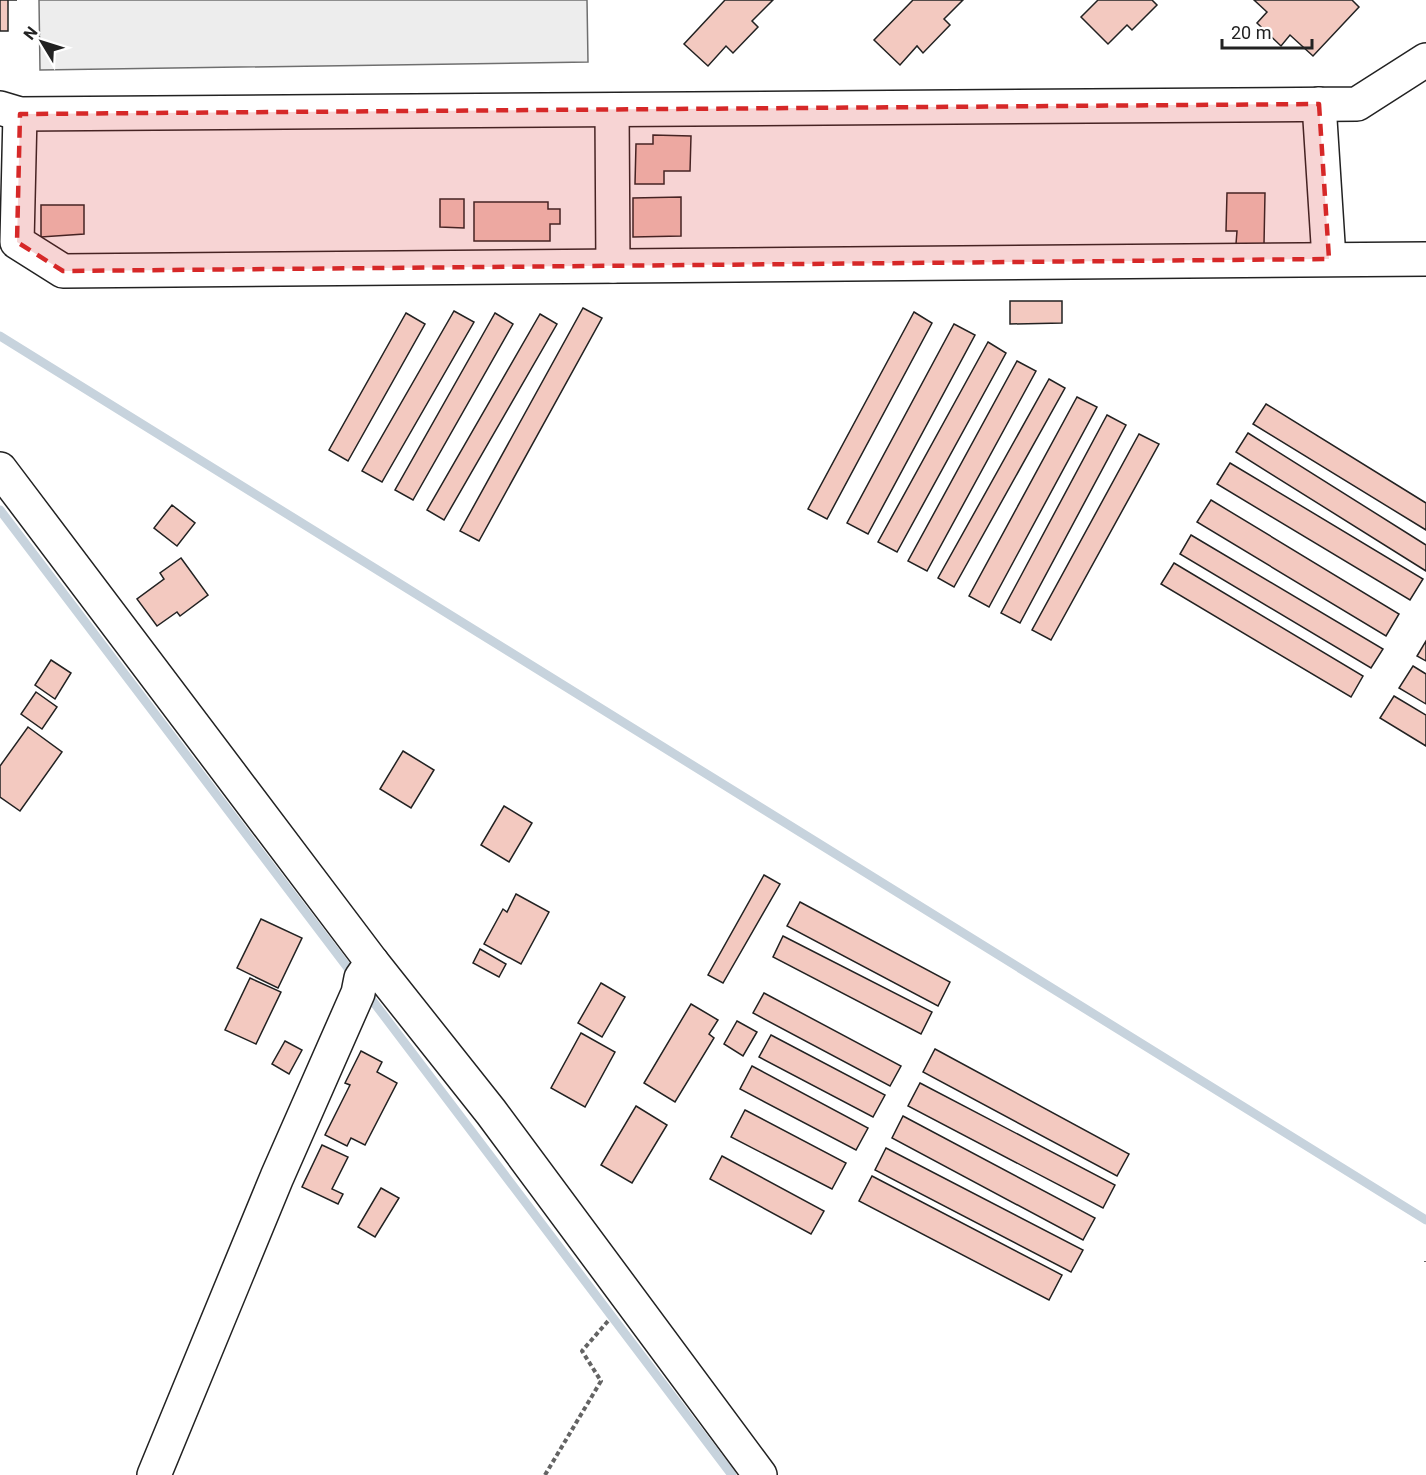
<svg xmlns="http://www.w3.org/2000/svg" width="1426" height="1475" font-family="Roboto,sans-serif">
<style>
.parking{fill:#ededed;stroke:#6f6f6f;stroke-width:1.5}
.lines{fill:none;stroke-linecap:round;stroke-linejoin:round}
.stream{stroke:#c7d3dd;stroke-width:9}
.building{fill:#f3c9c0;stroke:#222;stroke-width:1.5}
.minor-casing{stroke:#222;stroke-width:36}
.path{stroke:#646464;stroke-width:4;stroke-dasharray:4.5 3;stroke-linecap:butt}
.minor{stroke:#fff;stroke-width:33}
.marked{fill:#d62828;fill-opacity:0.2;stroke:#d62828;stroke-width:4.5;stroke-dasharray:12 8;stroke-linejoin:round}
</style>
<rect width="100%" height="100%" fill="#fff"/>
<polygon class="parking" points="39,0 587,0 588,62 40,70"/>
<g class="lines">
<g class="stream">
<polyline points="0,336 1426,1220"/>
<polyline points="0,510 354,976"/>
<polyline points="366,992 732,1475"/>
</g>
</g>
<g class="building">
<polygon points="0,0 17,0 8,0 8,31 0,31"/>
<polygon points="725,0 773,0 752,21 758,27 733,53 726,46 708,66 684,44"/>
<polygon points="913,0 963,0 944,19 950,25 923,53 917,46 900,65 874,40"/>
<polygon points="1098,0 1152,0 1157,5 1132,30 1127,25 1108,44 1081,17"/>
<polygon points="1254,0 1352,0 1359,7 1313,56 1290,35 1281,46 1257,23 1267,12"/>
<polygon points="653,135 691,136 690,171 664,171 664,184 635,184 636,144 653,144"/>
<polygon points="1227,193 1265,193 1264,244 1236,244 1237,231 1226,231"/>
<polygon points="681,197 681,236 633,237 633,198"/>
<polygon points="440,199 464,199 464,228 440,227"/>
<polygon points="474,202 548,202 548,209 560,209 560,224 550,224 550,241 474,241"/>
<polygon points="41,205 84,205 84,234 41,237"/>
<polygon points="1010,301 1062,301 1062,323 1010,324"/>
<polygon points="583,308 602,318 479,541 460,531"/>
<polygon points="454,311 474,322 382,482 362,471"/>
<polygon points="914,312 932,323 827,519 808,509"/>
<polygon points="406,313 425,324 348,461 329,450"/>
<polygon points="495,313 513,324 413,500 395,490"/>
<polygon points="540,314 557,324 444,520 427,510"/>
<polygon points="954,324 975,335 868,534 847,523"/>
<polygon points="988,342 1006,353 897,552 878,542"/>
<polygon points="1017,361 1036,371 927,571 908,561"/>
<polygon points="1049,379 1065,388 954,587 938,578"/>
<polygon points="1077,397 1097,407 989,607 969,596"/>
<polygon points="1266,404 1426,503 1426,530 1253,424"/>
<polygon points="1107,415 1126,425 1020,623 1001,613"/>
<polygon points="1248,433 1426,545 1426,571 1236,452"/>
<polygon points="1139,434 1159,444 1051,640 1032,630"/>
<polygon points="1230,463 1423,579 1410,600 1217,484"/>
<polygon points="1211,500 1399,614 1386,636 1197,522"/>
<polygon points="172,505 195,523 177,546 154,528"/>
<polygon points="1191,535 1383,649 1371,668 1180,554"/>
<polygon points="181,558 208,595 180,616 177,612 157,626 137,599 164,579 160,573"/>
<polygon points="1174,563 1363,676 1351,697 1161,584"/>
<polygon points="1426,641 1426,661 1417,656"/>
<polygon points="51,660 71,673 55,699 35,685"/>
<polygon points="1413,666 1426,674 1426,704 1399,688"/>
<polygon points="36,692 57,707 42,729 21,714"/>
<polygon points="1394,696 1426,715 1426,746 1380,718"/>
<polygon points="28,727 62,752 20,811 0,797 0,766"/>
<polygon points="403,751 434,770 411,808 380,789"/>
<polygon points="504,806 532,823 509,862 481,845"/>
<polygon points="764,875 780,884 723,983 708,975"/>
<polygon points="516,894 549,912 521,964 484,944 503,909 507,912"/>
<polygon points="800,902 950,982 938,1006 787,926"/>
<polygon points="261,919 302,938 278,988 237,968"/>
<polygon points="783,936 932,1012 921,1034 773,957"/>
<polygon points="480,949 506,964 499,977 473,963"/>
<polygon points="250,978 281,992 256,1044 225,1030"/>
<polygon points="601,983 625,997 602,1037 578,1023"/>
<polygon points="764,993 901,1066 890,1086 753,1013"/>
<polygon points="691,1004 718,1020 709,1034 714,1038 675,1102 644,1083"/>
<polygon points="737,1021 757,1032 743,1056 724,1044"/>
<polygon points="581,1033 615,1052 585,1107 551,1088"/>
<polygon points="771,1035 885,1095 873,1117 759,1057"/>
<polygon points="285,1041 302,1050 289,1074 272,1064"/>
<polygon points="935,1049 1129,1154 1117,1176 923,1072"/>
<polygon points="361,1051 382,1062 377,1072 397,1083 365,1145 351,1138 347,1146 325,1135 350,1085 345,1083"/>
<polygon points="752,1066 868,1128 856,1150 740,1089"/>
<polygon points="920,1083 1115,1185 1103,1208 908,1106"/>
<polygon points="636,1106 667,1125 632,1183 601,1165"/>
<polygon points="745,1110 846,1163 832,1189 731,1137"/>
<polygon points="903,1116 1095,1218 1083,1240 892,1138"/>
<polygon points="322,1145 348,1157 332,1189 343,1194 338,1204 302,1187"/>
<polygon points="886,1148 1083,1250 1071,1272 875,1170"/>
<polygon points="722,1156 824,1211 811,1234 710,1179"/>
<polygon points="872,1176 1062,1275 1049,1300 859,1201"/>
<polygon points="381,1188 399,1198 375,1237 358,1227"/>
</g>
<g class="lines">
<g class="minor-casing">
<g id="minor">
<polyline points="1319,104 1329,259"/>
<polyline points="0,108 20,114 1357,104 1426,60"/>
<polyline points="612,110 613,266"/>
<polyline points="20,114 17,242 63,271 1426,259"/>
<polyline points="0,469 372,962 491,1112 760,1475"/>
<polyline points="154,1475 277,1177 358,993 361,978 372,962"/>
</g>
</g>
<g class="path">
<polyline points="1426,1261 1426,1262"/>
<polyline points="545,1475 601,1381 582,1351 608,1321"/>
</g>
<use href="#minor" class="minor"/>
</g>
<path class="marked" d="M1319,104L1329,259L63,271L17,242L20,114Z"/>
<g transform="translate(42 42) rotate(308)" stroke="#ffffff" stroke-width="4.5" paint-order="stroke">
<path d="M0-4.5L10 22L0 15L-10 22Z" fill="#222222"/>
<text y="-9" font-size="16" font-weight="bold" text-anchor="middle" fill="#222222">N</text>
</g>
<path d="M1222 39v9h90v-9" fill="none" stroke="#222222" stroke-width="3"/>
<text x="1231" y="39" font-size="18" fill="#222222" stroke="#ffffff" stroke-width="4.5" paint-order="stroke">20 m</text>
</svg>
